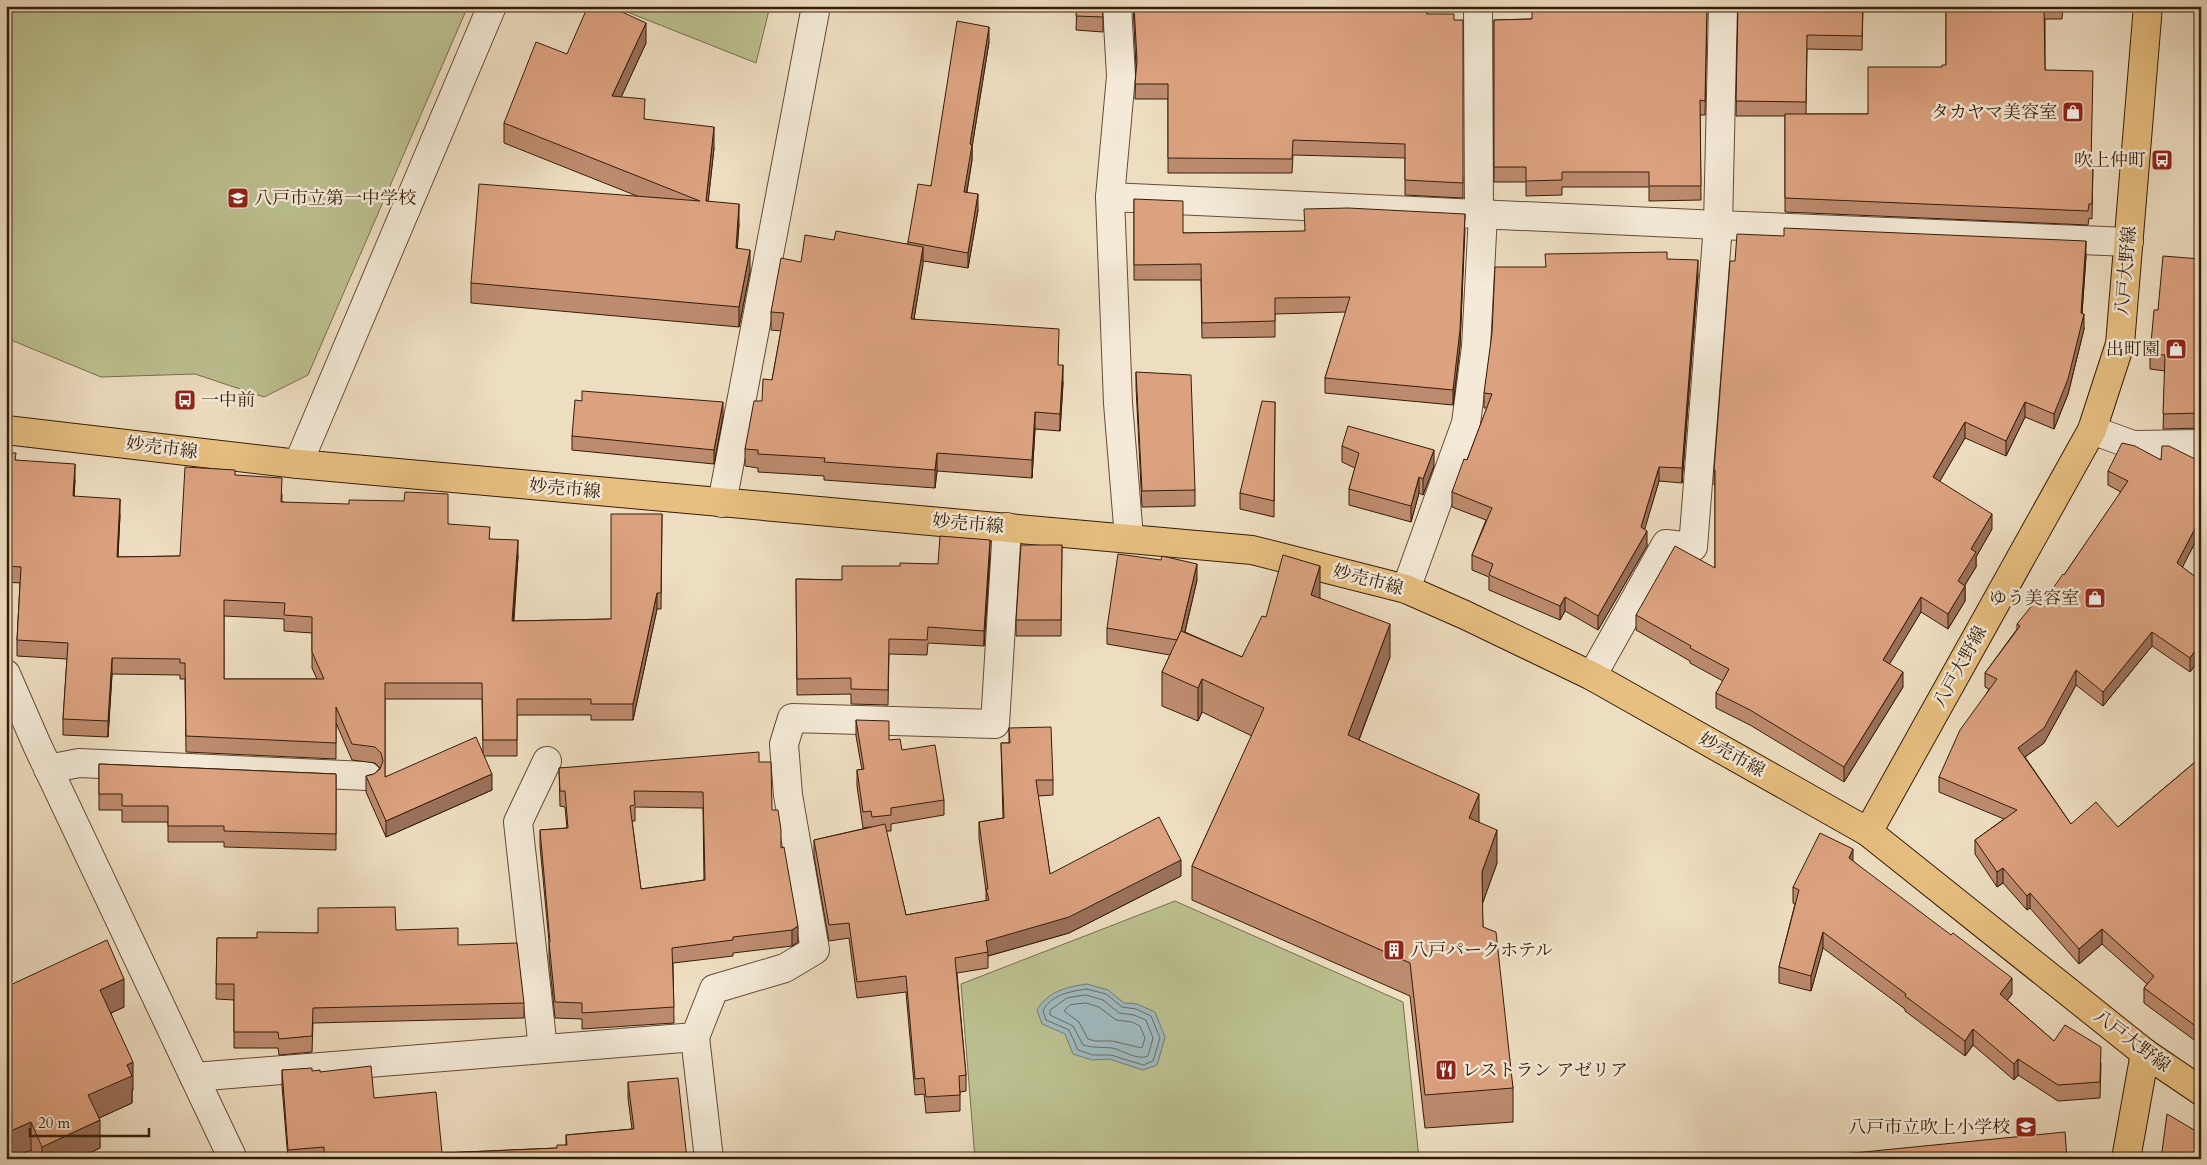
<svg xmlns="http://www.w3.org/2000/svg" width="2207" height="1165" font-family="Cardo,'Noto Serif JP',serif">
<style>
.green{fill:#bcc090;stroke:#796e4c}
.water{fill:#9fb9bd;stroke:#757a75}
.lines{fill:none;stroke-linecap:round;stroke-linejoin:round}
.shore{stroke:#6a6a62;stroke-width:1}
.minor-casing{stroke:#644c36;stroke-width:30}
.major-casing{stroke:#361c08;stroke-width:30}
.minor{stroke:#f4ead7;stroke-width:28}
.major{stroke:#e7bf80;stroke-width:28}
.wall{fill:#bd8b6e;stroke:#361c08;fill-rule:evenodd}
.shaded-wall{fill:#9a715a;stroke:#361c08}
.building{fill:#dca280;stroke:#361c08;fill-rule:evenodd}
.labels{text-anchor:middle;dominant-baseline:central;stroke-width:5;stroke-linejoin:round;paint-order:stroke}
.poi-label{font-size:18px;fill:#361c08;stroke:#f4ead7;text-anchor:end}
.street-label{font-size:18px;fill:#361c08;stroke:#f4ead7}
</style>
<rect width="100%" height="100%" fill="#eedec1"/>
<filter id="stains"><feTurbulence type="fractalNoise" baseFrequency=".004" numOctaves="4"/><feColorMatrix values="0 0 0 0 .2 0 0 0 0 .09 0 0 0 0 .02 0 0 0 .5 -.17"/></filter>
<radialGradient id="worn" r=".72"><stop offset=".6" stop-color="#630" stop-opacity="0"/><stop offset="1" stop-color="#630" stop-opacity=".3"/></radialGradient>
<g class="green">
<polygon points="6,6 468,6 308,375 264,397 195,374 101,377 6,338"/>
<polygon points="612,6 770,6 756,63"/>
<polygon points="1175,901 1403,1002 1419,1159 975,1159 961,984"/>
</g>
<path class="water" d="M1087,984L1108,990L1124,1003L1137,1004L1155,1012L1165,1037L1157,1065L1143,1070L1109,1059L1092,1060L1073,1054L1065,1034L1042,1024L1037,1010C1048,991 1067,987 1087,984Z"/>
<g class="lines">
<g class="shore">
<path d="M1087,989L1106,994L1122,1007L1136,1009L1151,1016L1160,1038L1153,1061L1143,1065L1111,1055H1093L1078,1050L1069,1030L1046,1020L1043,1011C1050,995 1071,991 1087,989Z"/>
<path d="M1086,995L1103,1000L1119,1013L1134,1015L1146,1020L1153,1038L1148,1056C1137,1061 1123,1050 1112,1048C1102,1047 1093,1048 1083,1045L1073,1026L1050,1015V1010L1067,998Z"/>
<polygon points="1086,1003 1099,1007 1116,1020 1132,1022 1140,1026 1145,1038 1142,1048 1112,1041 1095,1041 1088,1039 1079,1022 1064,1011 1070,1005"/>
</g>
<g class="minor-casing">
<g id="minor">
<polyline points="1117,6 1121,76 1110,197 1118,403 1129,538"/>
<polyline points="1478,6 1479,213"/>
<polyline points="1110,197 1718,225 2129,242"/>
<polyline points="2092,430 2133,445 2201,444"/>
<polyline points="298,464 492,6"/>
<polyline points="722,503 816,6"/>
<polyline points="1406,589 1466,423 1476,347 1483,215"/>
<polyline points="6,674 37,745 233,1159"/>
<polyline points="1592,676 1666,544 1693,547 1718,225 1723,6"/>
<polyline points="48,769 79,763 367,776"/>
<polyline points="695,1037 714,989 785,968 815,950 788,795 784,744 792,718 995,724 1007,527"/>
<polyline points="543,1049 518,822 547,761"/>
<polyline points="194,1077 695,1037 709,1159"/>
</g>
</g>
<g class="major-casing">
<g id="major">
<polyline points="6,430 298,464 1252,550 1406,589 1465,615 1592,676 1868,832 2145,1053 2201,1091"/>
<polyline points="1868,832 2092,430 2120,344 2148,6"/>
<polyline points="2126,1159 2145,1053"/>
</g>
</g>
<use href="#minor" class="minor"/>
<use href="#major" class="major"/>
</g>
<g class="wall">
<polygon points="931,6 962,6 961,11"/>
<polygon points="1077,6 1103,17 1103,32 1076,30"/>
<polygon points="1133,6 1425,6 1427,14 1454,20 1463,183 1463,198 1405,195 1405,158 1293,155 1292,173 1168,173 1168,99 1135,99 1136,67"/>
<polygon points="1707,6 1705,115 1700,115 1701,200 1649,201 1649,187 1562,187 1562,195 1526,196 1526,182 1494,182 1494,20 1532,19 1574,11"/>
<polygon points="1738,6 1863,6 1862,50 1807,49 1806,114 1868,114 1942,67 1946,65 1946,6 2063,6 2062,19 2045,19 2045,70 2091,164 2093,164 2092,219 2089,218 2088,225 1785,212 1785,116 1736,116"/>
<polygon points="989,42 972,147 972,160 967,192 978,210 968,268 923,261 914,319 1058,365 1063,383 1060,431 1035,429 1032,478 937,471 935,488 824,480 824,476 758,472 758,468 745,466 745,449 762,401 772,380 781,331 771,330 771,312 801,262 834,240 908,244 908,242"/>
<polygon points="646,43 621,97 645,119 714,148 708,201 739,224 737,248 750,271 739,327 471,303 471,283 637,196 504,143 504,123 567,54"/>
<polygon points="1134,199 1183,233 1465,229 1460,346 1453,405 1325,393 1325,378 1346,312 1275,314 1275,337 1202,338 1201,280 1134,280"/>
<polygon points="2086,256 2082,314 2084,329 2068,394 2054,429 2025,417 2006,456 1965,438 1939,482 1992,529 1976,557 1976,567 1965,585 1965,601 1948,629 1921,612 1889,664 1903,687 1844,782 1750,725 1716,708 1716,693 1723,681 1690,663 1690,661 1636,630 1636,615 1715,568 1715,485 1714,485 1714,470"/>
<polygon points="1667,259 1698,275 1682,483 1659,481 1644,529 1647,546 1598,630 1565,611 1560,620 1489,590 1489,577 1472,570 1472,555 1486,520 1452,507 1452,492 1467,460 1487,408 1484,408 1484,393 1545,267"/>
<polygon points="2201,259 2201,428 2163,429 2165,371 2150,369 2150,354 2158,310"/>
<polygon points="1136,372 1195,490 1195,506 1142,507 1136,387"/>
<polygon points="1275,402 1274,517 1240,509 1240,493"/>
<polygon points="723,416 714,464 572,450 572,436"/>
<polygon points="1342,446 1434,466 1423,495 1419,493 1411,522 1349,505 1349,489 1355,468 1342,462"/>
<path d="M6,453L16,460L75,480L74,497L120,515L118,557L180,556L235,475L282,494V502L448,524L490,539L518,556L514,621L611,619L662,514L661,609H657L633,720H591V715H517V756H484L492,790L386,837L366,792V776L374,774L380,768L375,763L352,760L336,723V759L186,752L185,679H180V675L112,674L108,737L63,735V719L67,659L17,656V640L20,583L6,582ZM224,616L284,619V631L312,633V668L317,679H224ZM385,699H482L483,753L385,777Z"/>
<polygon points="2161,460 2201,462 2201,531 2182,567 2201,581 2201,657 2190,672 2152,646 2103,706 2076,685 2044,743 2025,757 2071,824 2118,827 2201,757 2201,1045 2144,1003 2144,988 2147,984 2102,944 2079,964 2030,908 2027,910 2003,883 1997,887 1975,854 1975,840 2004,819 1939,792 1939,777 1989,689 1985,687 1985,673 2017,629 2017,624 2044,601 2064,575 2121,492 2108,485 2108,471"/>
<polygon points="1062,545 1061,636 1016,636 1016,620"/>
<polygon points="990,555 984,646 928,643 927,655 889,654 888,705 851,704 851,694 797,695 796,579 842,580 900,566 938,564"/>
<polygon points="1197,580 1185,632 1242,657 1266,617 1320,598 1390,657 1359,740 1479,822 1497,863 1482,904 1483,927 1513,1088 1513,1122 1425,1128 1410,996 1192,900 1192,866 1252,736 1202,712 1198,721 1162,706 1162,672 1170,655 1107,644 1107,628"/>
<polygon points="856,720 889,740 902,750 944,800 944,815 891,824 891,831 886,831 906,915 986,901 986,891 979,838 979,822 1003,818 1001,743 1009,743 1009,728 1053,780 1053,795 1038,796 1050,874 1181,876 1069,933 988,956 988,968 957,973 966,1075 966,1091 960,1092 960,1111 926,1113 924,1094 915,1095 906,992 857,998 849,938 829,941 814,856 814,840 871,827 863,828 857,786 857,770 862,770 856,736"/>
<path d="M759,762L781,848L798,942L792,946L733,953V956L673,963L674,1023L582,1029V1019L555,1018L549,958V942L540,846V830L567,828L565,807L560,806L559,768ZM635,807L703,808L704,880L641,889L632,821H635Z"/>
<polygon points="99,764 336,774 336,850 224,847 224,842 168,842 168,822 122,822 122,810 99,810"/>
<polygon points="1853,861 2012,994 2007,1000 2054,1041 2101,1063 2100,1098 2058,1101 2018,1075 2014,1080 1973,1045 1965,1056 1905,1011 1905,1009 1823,948 1811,991 1779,983 1779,967 1795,904 1793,903 1793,887"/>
<polygon points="396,930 458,945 524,1003 524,1018 313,1023 312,1052 279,1055 278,1048 234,1048 234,1000 216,999 217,938 257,938 318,933"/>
<polygon points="6,987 124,1007 111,1013 133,1090 132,1090 132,1103 99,1118 100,1148 77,1159 35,1159 31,1150 11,1159 6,1159"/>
<polygon points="282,1070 320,1072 374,1098 442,1153 557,1148 566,1145 566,1135 632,1129 628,1098 628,1082 687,1159 288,1159 282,1086"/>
</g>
<g class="shaded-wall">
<polygon points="646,23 646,43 612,117 612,96"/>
<polygon points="989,27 989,42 972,147 972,160 964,207 964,192 970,144"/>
<polygon points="714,127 714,148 706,222 706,201"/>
<polygon points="978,194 978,210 968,268 968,253"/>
<polygon points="739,204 739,224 736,268 736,248"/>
<polygon points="1465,214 1460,346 1453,405 1453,390"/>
<polygon points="2086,241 2086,256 2081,326 2084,314 2084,329 2068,394 2054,429 2054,414 2081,313"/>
<polygon points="923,247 923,265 911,336 911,319"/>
<polygon points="750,250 750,271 739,327 739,307"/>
<polygon points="1698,260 1698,275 1682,483 1682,468"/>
<polygon points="1063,365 1063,383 1060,431 1060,414"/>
<polygon points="723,402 723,416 714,464 714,450"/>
<polygon points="2025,402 2025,417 2006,456 2006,441"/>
<polygon points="1035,412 1035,429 1032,478 1032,460"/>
<polygon points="1965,422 1965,438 1933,493 1933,477"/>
<polygon points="1434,450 1434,466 1423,495 1423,479"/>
<polygon points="937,453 937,471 935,488 935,470"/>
<polygon points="75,464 75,480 73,512 73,496"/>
<polygon points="1659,467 1659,481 1641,542 1641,527"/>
<polygon points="1419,477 1419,493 1411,522 1411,506"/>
<polygon points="120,499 120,515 117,572 117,557"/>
<polygon points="1992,514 1992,529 1976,557 1976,567 1958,596 1958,581 1971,549"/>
<polygon points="2201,517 2201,531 2177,578 2177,563"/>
<polygon points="1647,531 1647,546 1598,630 1598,616"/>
<polygon points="518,540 518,556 512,637 512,621"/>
<polygon points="990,540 990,555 984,646 984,631"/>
<polygon points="1197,564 1197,580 1179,656 1179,640"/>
<polygon points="1320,566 1320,600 1311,595"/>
<polygon points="1965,586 1965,601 1948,629 1948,614"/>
<polygon points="657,593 657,609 633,720 633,704"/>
<polygon points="1565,597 1565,611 1560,620 1560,606"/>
<polygon points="1921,597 1921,612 1883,675 1883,660"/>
<polygon points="1390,624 1390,657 1348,768 1348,735"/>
<polygon points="2152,632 2152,646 2103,706 2103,692"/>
<polygon points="2201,642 2201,657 2190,672 2190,658"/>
<polygon points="112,658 112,674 108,737 108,721"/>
<polygon points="2076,670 2076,685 2044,743 2018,762 2018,748"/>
<polygon points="1903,672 1903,687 1844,782 1844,767"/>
<polygon points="1202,679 1202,712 1198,721 1198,688"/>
<polygon points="492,774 492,790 386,837 386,821"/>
<polygon points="1479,794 1479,828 1469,818"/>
<polygon points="1497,830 1497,863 1482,905 1482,872"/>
<polygon points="1853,849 1853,865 1849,858"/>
<polygon points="1181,860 1181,876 1069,933 988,956 986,941"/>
<polygon points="2003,868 2003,883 1997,887 1997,872"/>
<polygon points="2030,893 2030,908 2027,910 2027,896"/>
<polygon points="798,926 798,942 792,946 792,930"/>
<polygon points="2102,929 2102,944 2079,964 2079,949"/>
<polygon points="1823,932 1823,948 1811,991 1811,976"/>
<polygon points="2012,978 2012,994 2000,1010 2000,994"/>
<polygon points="124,979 124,1007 100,1018 100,990"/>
<polygon points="1973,1029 1973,1045 1965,1056 1965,1041"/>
<polygon points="2018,1059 2018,1075 2014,1080 2014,1064"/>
<polygon points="133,1062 133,1090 132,1090 132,1103 88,1123 88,1095 127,1065"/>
<polygon points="100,1120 100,1148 77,1159 42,1159 42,1147"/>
<polygon points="31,1122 31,1150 11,1159 6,1159 6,1133"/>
</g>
<g class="building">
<polygon points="588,6 609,6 646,23 612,96 645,99 644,119 714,127 706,201 739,204 736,248 750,250 739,307 471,283 479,184 700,201 504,123 536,42 567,54"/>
<polygon points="1077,6 1102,6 1103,17 1076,16"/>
<polygon points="1134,6 1425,6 1427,14 1454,14 1454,20 1463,20 1463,183 1405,180 1405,144 1293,140 1292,159 1168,158 1168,84 1135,84 1137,60"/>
<polygon points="1574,6 1707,6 1705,101 1700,100 1701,186 1649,186 1649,172 1562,172 1562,180 1526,181 1526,167 1494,167 1494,20 1532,19 1532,11 1574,11"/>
<polygon points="1738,6 1863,6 1862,36 1807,35 1806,102 1736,101"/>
<polygon points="1946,6 2044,6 2045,70 2093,71 2091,164 2093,164 2092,204 2089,204 2088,211 1785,198 1785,114 1868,114 1868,67 1942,67 1942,65 1946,65"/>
<polygon points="957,21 989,27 970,144 972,145 964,192 978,194 968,253 908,242 918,184 931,186"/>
<polygon points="1134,199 1183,201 1183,233 1305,231 1304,209 1348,208 1465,214 1460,330 1453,390 1325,378 1350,297 1275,298 1275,321 1202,323 1201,264 1134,265"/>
<polygon points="1784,228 2086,241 2081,313 2084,314 2068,379 2054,414 2025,402 2006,441 1965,422 1933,477 1992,514 1971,549 1976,552 1958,581 1965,586 1948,614 1921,597 1883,660 1903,672 1844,767 1750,710 1716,693 1729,669 1690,648 1691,646 1636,615 1675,546 1715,568 1715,470 1714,470 1730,261 1735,261 1737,234 1784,236"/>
<polygon points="836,231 923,247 911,319 1059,329 1058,365 1063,365 1060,414 1035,412 1032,460 937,453 935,470 824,462 825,458 758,454 758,450 745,449 754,401 762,401 763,379 772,380 784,313 771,312 781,258 801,262 805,235 834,240"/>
<polygon points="1667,252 1667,259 1698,260 1682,468 1659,467 1641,527 1647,531 1598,616 1565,597 1560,606 1489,575 1493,564 1472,555 1492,508 1452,492 1464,459 1467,460 1492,394 1484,393 1492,333 1495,267 1546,267 1545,254"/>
<polygon points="2163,256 2201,259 2201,413 2163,414 2165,355 2150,354 2154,310 2158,310"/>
<polygon points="1136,372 1191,375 1195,490 1142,491"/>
<polygon points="582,391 723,402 714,450 572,436 575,400 582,401"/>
<polygon points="1262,401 1275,402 1274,501 1240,493"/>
<polygon points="1348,426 1434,450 1423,479 1419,477 1411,506 1349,489 1359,453 1342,446"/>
<polygon points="2122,443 2135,446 2161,460 2162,446 2169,446 2201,462 2201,517 2177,563 2201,581 2201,642 2190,658 2152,632 2103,692 2076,670 2044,728 2018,748 2071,824 2096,802 2118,827 2201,757 2201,1030 2144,988 2154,976 2102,929 2079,949 2030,893 2027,896 2003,868 1997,872 1975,840 2017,810 1939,777 1960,730 1997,679 1985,673 2020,626 2017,624 2039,597 2044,601 2063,574 2064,575 2128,481 2108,471"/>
<path d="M6,453H16L15,460L75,464L73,496L120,499L117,557L180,556L185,467L235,470V475L282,478L281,502L349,504V500L404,501L405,492L448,494V524L490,527L489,539L518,540L512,621L611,619V514H662L661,593H657L633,704H591V699H517V740H483L482,683H385V777L476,737L492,774L386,821L366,776L374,774L380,769L383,761L381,753L375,747L352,744L336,707V743L186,736L185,663H180V659L112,658L108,721L63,719L68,643L17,640L21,567L6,566ZM224,600L285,603L284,615L312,617V652L324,679H224Z"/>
<polygon points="940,536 990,540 984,631 928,627 927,640 889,639 888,690 851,689 851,678 797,679 796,579 842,580 842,566 900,566 900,563 938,564"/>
<polygon points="1021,545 1062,545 1061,620 1016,620"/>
<polygon points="1118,554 1161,560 1162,556 1197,564 1181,631 1177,640 1107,628"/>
<polygon points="1283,555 1320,566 1311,595 1390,624 1348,735 1479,794 1469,818 1497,830 1482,872 1483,927 1496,932 1513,1088 1425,1095 1410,963 1192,866 1264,708 1202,679 1198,688 1162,672 1181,631 1242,657 1262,616 1266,617"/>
<polygon points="856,720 889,721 889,740 900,739 902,750 935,745 944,800 891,808 891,815 872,817 871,811 863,812 857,770 864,769"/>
<polygon points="1051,727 1053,780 1036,780 1050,874 1159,817 1181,860 1069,917 986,941 988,952 955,958 966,1075 959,1076 960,1095 926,1097 924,1078 915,1079 906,976 857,982 849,923 829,925 814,840 885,824 906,915 989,900 986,889 988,889 979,822 1004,818 1001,743 1010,743 1009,728"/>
<path d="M759,752V762H771L772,810H778L781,830V848L784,847L798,926L792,930L733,937V940L672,948L674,1007L582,1013V1003L555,1002L549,942H550L540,830L568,828L565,791H560L559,768ZM634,791L703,792L705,880L641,889L630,806L635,805Z"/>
<polygon points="99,764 336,774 336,834 224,831 224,826 168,826 168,806 122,806 122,794 99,794"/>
<polygon points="1820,833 1853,849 1849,858 1951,935 1953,933 2012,978 2000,994 2054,1041 2065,1025 2101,1047 2100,1082 2058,1085 2018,1059 2014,1064 1973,1029 1965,1041 1905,996 1906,994 1823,932 1811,976 1779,967 1799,890 1793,887"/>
<polygon points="395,907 396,930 458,928 458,945 517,943 524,1003 313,1008 312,1036 279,1039 278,1032 234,1032 234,984 216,984 217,938 257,938 257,932 318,933 318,908"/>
<polygon points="107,940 124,979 100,990 133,1062 127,1065 132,1076 88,1095 100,1120 42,1147 31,1122 6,1133 6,987"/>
<polygon points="371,1066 374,1098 436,1092 442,1153 557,1148 557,1145 567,1145 566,1135 634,1129 628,1082 678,1078 687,1159 324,1159 324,1147 288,1150 282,1070 312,1068 312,1071 320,1070 320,1072"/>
<polygon points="2167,1114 2201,1134 2201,1159 2161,1159"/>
<polygon points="2065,1132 2067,1159 1793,1159"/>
</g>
<defs>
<g id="shop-square" transform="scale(1.125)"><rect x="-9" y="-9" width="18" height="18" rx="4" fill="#8f2418" stroke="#f4ead7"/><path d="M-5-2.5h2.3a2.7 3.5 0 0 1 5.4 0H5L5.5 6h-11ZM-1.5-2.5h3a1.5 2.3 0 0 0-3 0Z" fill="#fff"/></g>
<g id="bus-square" transform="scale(1.125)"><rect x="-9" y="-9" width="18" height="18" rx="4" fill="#8f2418" stroke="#f4ead7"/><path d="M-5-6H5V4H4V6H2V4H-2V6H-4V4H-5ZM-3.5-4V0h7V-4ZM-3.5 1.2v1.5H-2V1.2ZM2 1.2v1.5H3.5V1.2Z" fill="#fff"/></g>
<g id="school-square" transform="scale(1.125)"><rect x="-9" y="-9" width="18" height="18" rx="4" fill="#8f2418" stroke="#f4ead7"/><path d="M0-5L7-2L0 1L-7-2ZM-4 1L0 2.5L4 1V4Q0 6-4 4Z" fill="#fff"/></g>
<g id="building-square" transform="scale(1.125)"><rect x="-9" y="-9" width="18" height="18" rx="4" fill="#8f2418" stroke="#f4ead7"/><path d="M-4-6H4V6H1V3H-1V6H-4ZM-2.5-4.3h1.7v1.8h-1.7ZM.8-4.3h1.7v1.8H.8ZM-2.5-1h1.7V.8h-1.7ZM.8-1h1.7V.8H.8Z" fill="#fff"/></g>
<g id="restaurant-square" transform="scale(1.125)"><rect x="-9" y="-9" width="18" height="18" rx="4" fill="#8f2418" stroke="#f4ead7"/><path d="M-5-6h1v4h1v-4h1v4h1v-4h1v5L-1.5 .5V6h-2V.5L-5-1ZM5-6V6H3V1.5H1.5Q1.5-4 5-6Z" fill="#fff"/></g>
</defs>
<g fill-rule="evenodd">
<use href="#shop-square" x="2073" y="112"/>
<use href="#bus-square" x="2162" y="160"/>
<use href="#school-square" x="238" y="198"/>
<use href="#shop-square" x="2176" y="349"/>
<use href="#bus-square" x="185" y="400"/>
<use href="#shop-square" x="2095" y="598"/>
<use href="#building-square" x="1394" y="950"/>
<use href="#restaurant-square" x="1446" y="1070"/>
<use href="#school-square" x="2026" y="1127"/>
</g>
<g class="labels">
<g class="poi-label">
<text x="2057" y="112">タカヤマ美容室</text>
<text x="2146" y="160">吹上仲町</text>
<text x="254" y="198" text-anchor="start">八戸市立第一中学校</text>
<text x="2160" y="349">出町園</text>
<text x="201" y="400" text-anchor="start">一中前</text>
<text x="2079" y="598">ゆう美容室</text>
<text x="1410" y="950" text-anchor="start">八戸パークホテル</text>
<text x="1462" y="1070" text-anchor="start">レストラン アゼリア</text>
<text x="2010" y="1127">八戸市立吹上小学校</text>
</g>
<g class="street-label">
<text transform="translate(2126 271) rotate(-85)">八戸大野線</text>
<text transform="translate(162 448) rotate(7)">妙売市線</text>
<text transform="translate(565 489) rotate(5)">妙売市線</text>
<text transform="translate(968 524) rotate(5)">妙売市線</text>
<text transform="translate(1368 580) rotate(15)">妙売市線</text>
<text transform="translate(1960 667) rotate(-61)">八戸大野線</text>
<text transform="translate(1732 755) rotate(29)">妙売市線</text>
<text transform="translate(2132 1041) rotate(37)">八戸大野線</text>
</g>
</g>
<rect width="2207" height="1165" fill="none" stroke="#eedec1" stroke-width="25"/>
<rect x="8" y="8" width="2192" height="1150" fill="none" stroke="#361c08" stroke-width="2.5"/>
<rect x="12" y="12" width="2182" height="1140" fill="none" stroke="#361c08"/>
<path d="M30 1128v8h119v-8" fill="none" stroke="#361c08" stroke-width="2.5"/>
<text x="38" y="1128" font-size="15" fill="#361c08" stroke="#f4ead7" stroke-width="4" paint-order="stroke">20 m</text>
<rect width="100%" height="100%" filter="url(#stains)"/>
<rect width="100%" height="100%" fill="url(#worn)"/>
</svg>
